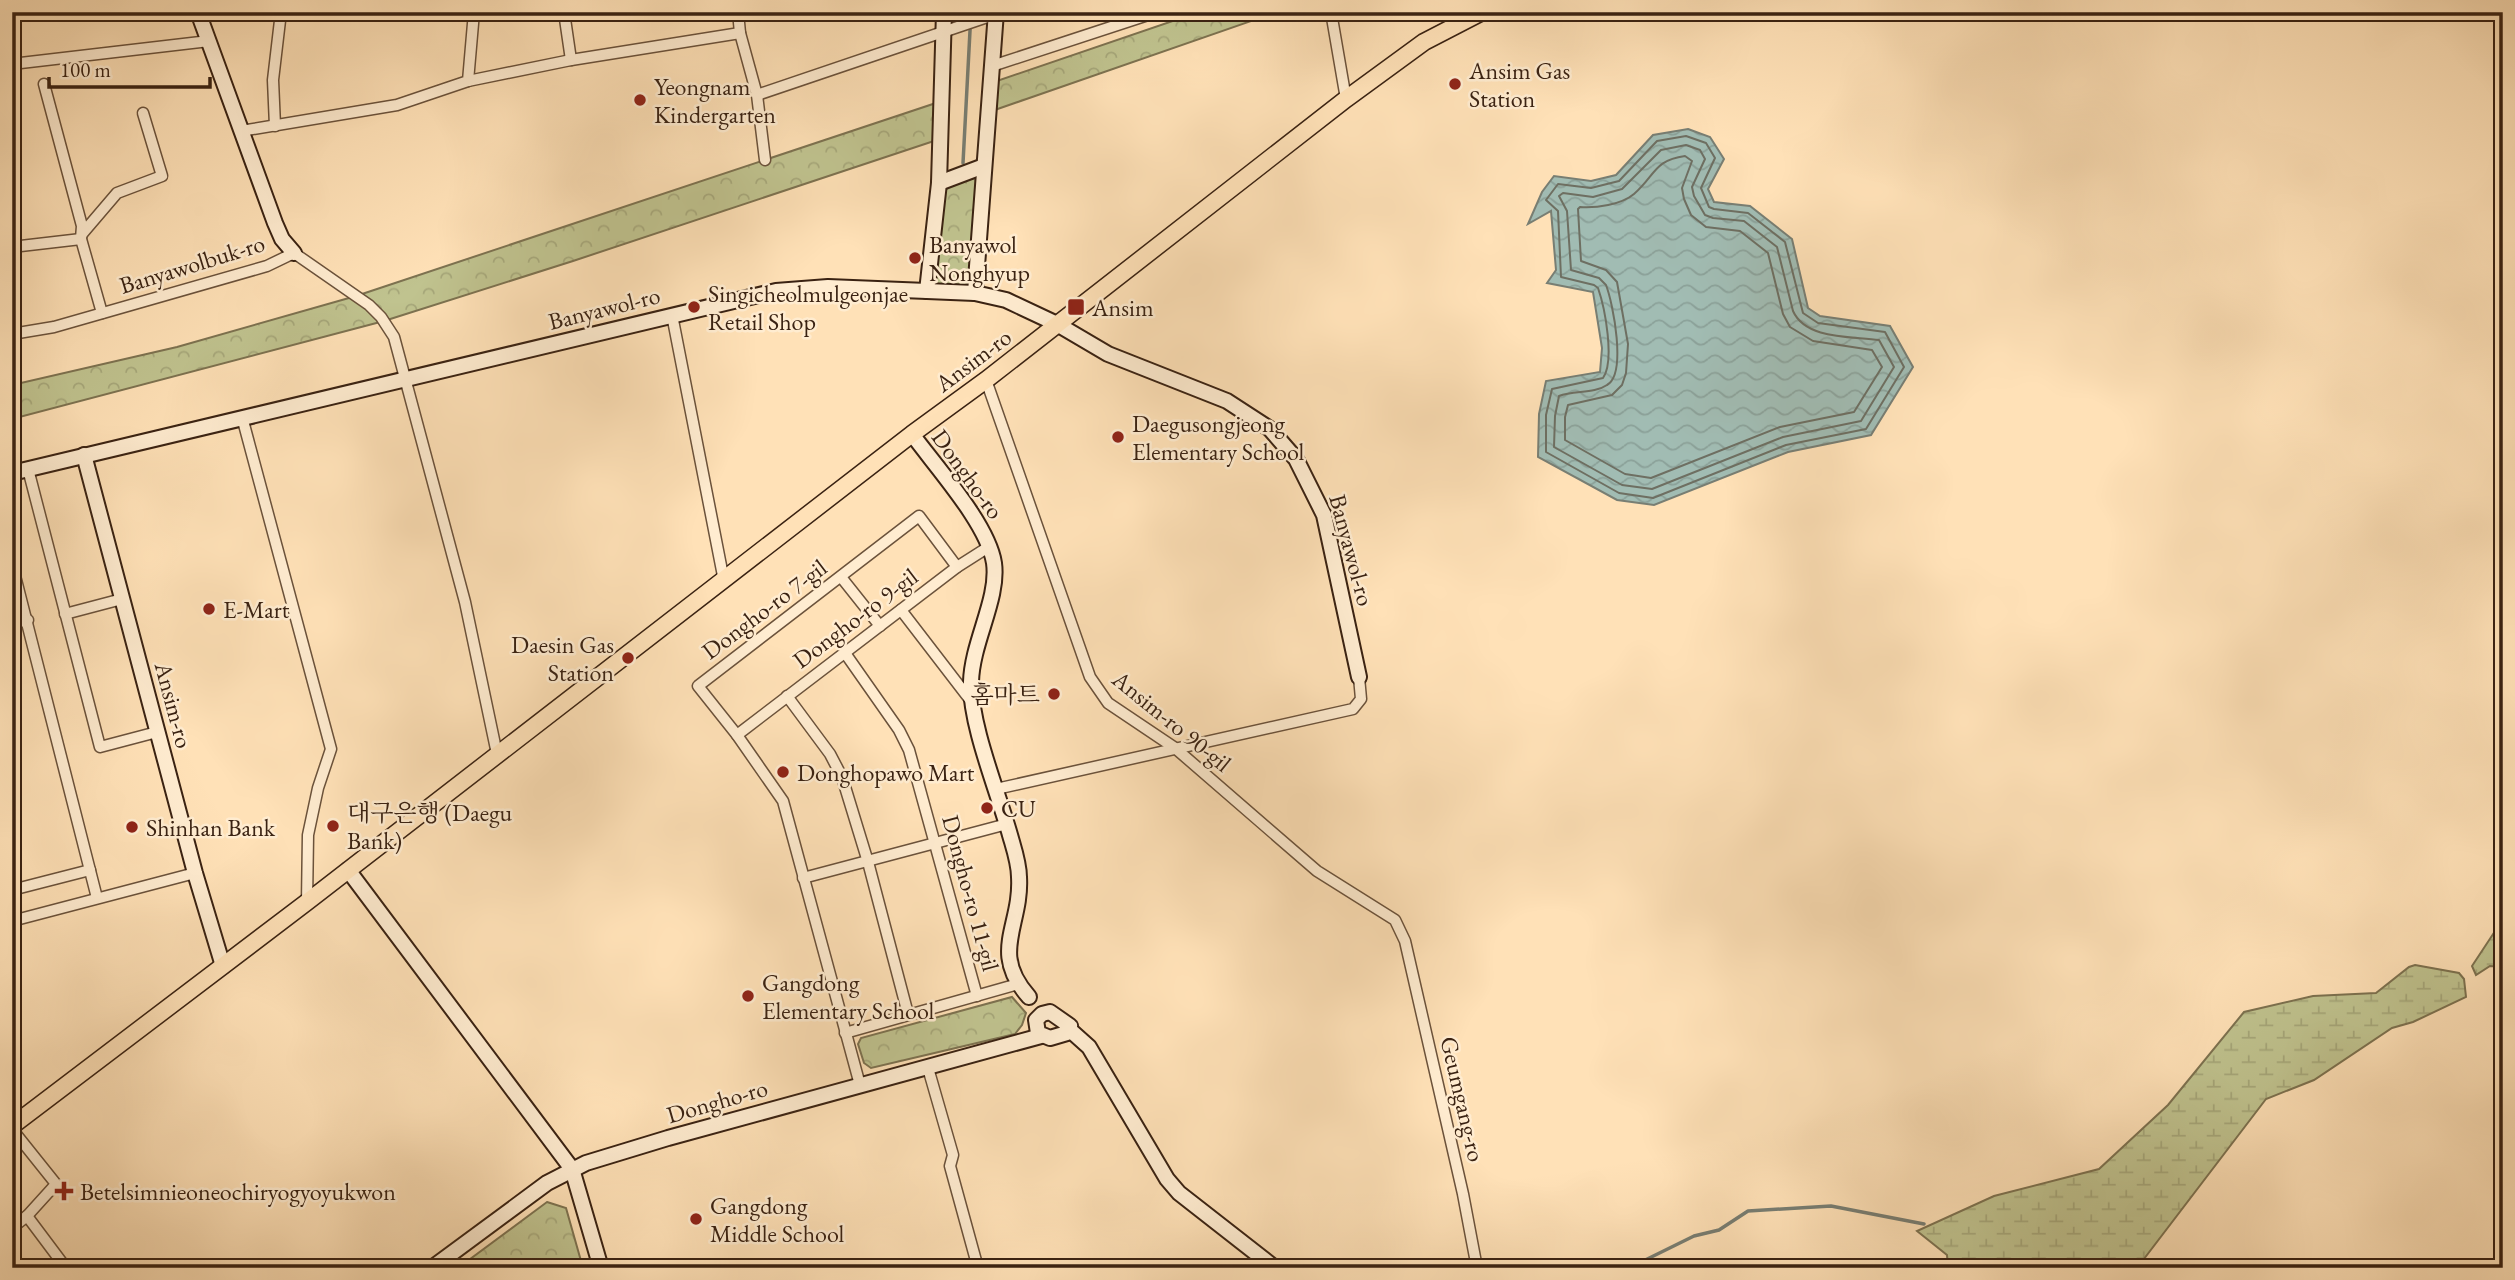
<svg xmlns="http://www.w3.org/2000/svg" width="2515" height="1280" font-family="'EB Garamond','Noto Serif KR',serif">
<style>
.forest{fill:url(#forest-crowns);stroke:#7d7250;stroke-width:2}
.wetland{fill:url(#wetland-marsh);stroke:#7d7250;stroke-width:2}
.water{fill:url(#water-waves);stroke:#787e73;stroke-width:2}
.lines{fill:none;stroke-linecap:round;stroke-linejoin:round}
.shore{stroke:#6e6f62;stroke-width:2}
.stream{stroke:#787e73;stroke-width:3.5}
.street-casing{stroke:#6b523b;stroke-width:13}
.secondary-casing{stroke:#3a2212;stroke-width:18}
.primary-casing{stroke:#3a2212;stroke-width:19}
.street{stroke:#ffecd0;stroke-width:10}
.secondary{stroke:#ffecd0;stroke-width:14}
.primary{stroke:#ffe1b7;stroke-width:16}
.poi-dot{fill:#8f2418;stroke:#ffecd0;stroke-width:2.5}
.labels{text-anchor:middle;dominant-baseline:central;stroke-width:5;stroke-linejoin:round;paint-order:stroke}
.poi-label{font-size:24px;fill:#3a2212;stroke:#ffecd0;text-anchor:start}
.street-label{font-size:24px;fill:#3a2212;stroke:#ffecd0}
</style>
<defs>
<pattern id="forest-crowns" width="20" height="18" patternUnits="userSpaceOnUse" patternTransform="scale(1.75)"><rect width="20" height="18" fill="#c0c38f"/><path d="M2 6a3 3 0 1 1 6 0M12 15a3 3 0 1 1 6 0" fill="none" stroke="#a6a77a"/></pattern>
<pattern id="wetland-marsh" width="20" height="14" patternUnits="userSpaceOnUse" patternTransform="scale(1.75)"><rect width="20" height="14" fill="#c0c38f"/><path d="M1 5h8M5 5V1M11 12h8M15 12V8" fill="none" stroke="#a6a77a"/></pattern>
<pattern id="water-waves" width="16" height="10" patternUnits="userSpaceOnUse" patternTransform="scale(1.75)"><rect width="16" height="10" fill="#a1bcb3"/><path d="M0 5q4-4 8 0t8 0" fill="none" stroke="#8ba199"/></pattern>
</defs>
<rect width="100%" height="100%" fill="#ffe1b7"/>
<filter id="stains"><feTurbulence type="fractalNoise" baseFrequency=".00286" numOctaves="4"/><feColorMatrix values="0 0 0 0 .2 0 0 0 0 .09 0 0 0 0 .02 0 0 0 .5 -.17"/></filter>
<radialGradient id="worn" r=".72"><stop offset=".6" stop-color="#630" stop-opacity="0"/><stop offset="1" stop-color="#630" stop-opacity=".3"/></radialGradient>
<g class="forest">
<polygon points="1199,12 1277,12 989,112 991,83"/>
<polygon points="942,101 940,139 573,261 384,321 12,419 12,385 177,347 356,296"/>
<polygon points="984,166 975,293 927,291 939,183"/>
<polygon points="1012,997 1026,1013 1022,1025 1015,1034 871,1068 864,1063 858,1044 861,1038"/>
<polygon points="547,1202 566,1208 583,1268 458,1268"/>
</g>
<g class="wetland">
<polygon points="2503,919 2503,967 2490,966 2476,975 2472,966"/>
<polygon points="2415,965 2459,973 2464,979 2466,997 2413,1022 2392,1028 2314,1080 2266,1099 2137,1268 1948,1268 1947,1255 1917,1231 1994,1196 2099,1169 2168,1105 2244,1012 2313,996 2376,993 2409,967"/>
</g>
<polygon class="water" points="1688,129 1710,137 1724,159 1708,189 1714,202 1750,206 1792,239 1808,308 1820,316 1890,326 1913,367 1871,435 1788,452 1654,505 1617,500 1538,457 1539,414 1546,381 1600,372 1602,348 1593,292 1547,283 1556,270 1551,211 1528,224 1542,192 1554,176 1591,181 1616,175 1653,135"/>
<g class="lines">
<g class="shore">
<path d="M1686,136L1706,143L1715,158L1701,188L1709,207L1714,209L1748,213L1785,242L1803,313L1818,323L1885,332L1904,367L1866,429L1786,445L1653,498L1619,493L1546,452V415L1552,389L1603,378C1615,361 1605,308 1598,288L1594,285L1561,277L1558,211L1546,200L1558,184L1591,188L1619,181L1657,141Z"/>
<path d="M1686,145L1700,150L1705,159L1692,187L1694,196L1705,215L1713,218L1744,221L1777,247L1793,311C1806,340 1852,336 1879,340L1894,367L1861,421L1783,437L1652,489L1622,485L1554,447L1555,416L1559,396C1574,390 1594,394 1607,385C1627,374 1613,303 1606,285L1599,278L1571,270L1567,211L1559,196L1563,193L1593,197L1622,189L1661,150Z"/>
<path d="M1685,156L1692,161L1682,188L1684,199L1691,215L1706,227L1740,231L1768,253L1783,314L1790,327L1813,341L1872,350L1882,367L1854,412L1780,427L1651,478L1625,474L1565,440V417L1568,405L1612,395L1622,385L1626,373L1628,344L1617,282L1606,270L1581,261L1578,209L1580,207C1596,208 1621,205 1634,194C1655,176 1654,160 1685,156Z"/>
</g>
<g class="stream">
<polyline points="963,163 971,12"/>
<polyline points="1629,1268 1694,1236 1719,1230 1748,1211 1831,1206 1924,1224"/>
</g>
<g class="street-casing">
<g id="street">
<polyline points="564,12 571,60"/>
<polyline points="738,12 740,33"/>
<polyline points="1331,12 1346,99"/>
<polyline points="12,64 209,41"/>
<polyline points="992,66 1157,12"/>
<polyline points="468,81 571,60 740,33 757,95 765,160"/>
<polyline points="44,84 82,226 81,239 102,313"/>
<polyline points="757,95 999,13"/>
<polyline points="275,126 273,80 281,12"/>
<polyline points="241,131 397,105 468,81 474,12"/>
<polyline points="82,234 117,193 162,176 143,113"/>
<polyline points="12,247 81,239"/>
<polyline points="672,315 724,581"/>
<polyline points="12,334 54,327 267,266 294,253 369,305 381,317 394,337 465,602 497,754"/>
<polyline points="986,380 1090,677 1108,703 1175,748 1317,871 1395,920 1405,941 1463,1194 1477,1268"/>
<polyline points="242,417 331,749 318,788 308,835 307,902"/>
<polyline points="28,469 100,747 157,732"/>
<polyline points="12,564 97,898"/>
<polyline points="841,577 880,626"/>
<polyline points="901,610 971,701"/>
<polyline points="65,614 122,599"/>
<polyline points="12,624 28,620"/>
<polyline points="845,653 899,730 909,750 977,996"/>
<polyline points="787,696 830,754 842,777 868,862 908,1014"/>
<polyline points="737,735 957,567 990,546"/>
<polyline points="996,789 1353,709 1361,699 1359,677"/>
<polyline points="803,878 1007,824"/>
<polyline points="12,890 90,870"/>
<polyline points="12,921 195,873"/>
<polyline points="845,1033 1018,984"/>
<polyline points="928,1068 953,1155 950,1166 978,1268"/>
<polyline points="860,1085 783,801 737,735 698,686 919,516 957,567"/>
<polyline points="12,1129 56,1184 27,1216"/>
<polyline points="12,1228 27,1216 66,1268"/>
</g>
</g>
<g class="secondary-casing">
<g id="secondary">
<polyline points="198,12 275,223 282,239 294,253"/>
<polyline points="939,183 984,166"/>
<polyline points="927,291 939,183 944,12"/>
<polyline points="975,293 996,12"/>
<path d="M912,434C936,467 988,524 994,563C999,599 972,642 971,682C970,725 998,792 1010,835C1014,849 1019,863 1019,877C1022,926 989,952 1029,997"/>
<polyline points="84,455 195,873 223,966"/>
<polyline points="12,473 776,291 828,287 927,291 975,293 1006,300 1057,324 1108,354 1227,401 1270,429 1296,459 1324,515 1359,677"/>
<polyline points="348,870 572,1169 601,1268"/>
<polygon points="1050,1012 1070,1026 1067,1033 1050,1038 1038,1033 1036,1020 1042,1014"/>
<polyline points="1070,1030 1089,1047 1167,1179 1179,1193 1275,1268"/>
<polyline points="432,1268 547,1183 586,1163 668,1138 1041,1036"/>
</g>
</g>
<g class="primary-casing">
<polyline id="primary" points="12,1126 307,902 912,434 986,380 1346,99 1424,42 1482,12"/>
</g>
<use href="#street" class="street"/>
<use href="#secondary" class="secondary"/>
<use href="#primary" class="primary"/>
</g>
<g class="poi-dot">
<circle cx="1455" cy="84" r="7"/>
<circle cx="640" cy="100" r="7"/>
<circle cx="915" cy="258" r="7"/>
<circle cx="694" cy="307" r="7"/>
<rect x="1067" y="298" width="18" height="18" rx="3.5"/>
<circle cx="1118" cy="437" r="7"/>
<circle cx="209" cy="609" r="7"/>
<circle cx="628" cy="658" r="7"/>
<circle cx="1054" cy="694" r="7"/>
<circle cx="783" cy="772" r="7"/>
<circle cx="987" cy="808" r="7"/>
<circle cx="333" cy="826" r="7"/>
<circle cx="132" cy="827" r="7"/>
<circle cx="748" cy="996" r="7"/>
<path d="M60.5 1180.5h7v7h7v7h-7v7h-7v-7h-7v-7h7z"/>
<circle cx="696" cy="1219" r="7"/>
</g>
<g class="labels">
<g class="poi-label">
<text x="1469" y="70">Ansim Gas<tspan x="1469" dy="28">Station</tspan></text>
<text x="654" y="86">Yeongnam<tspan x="654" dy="28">Kindergarten</tspan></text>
<text x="929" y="244">Banyawol<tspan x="929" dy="28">Nonghyup</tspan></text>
<text x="708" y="293">Singicheolmulgeonjae<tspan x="708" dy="28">Retail Shop</tspan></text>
<text x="1092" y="307">Ansim</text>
<text x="1132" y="423">Daegusongjeong<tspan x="1132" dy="28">Elementary School</tspan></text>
<text x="223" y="609">E-Mart</text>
<text x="614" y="644" text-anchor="end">Daesin Gas<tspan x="614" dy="28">Station</tspan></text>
<text x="1040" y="694" text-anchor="end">홈마트</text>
<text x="797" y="772">Donghopawo Mart</text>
<text x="1001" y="808">CU</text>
<text x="347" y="812">대구은행 (Daegu<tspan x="347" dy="28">Bank)</tspan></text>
<text x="146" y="827">Shinhan Bank</text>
<text x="762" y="982">Gangdong<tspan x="762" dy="28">Elementary School</tspan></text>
<text x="80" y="1191">Betelsimnieoneochiryogyoyukwon</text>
<text x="710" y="1205">Gangdong<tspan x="710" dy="28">Middle School</tspan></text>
</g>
<g class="street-label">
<text transform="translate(192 264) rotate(-17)">Banyawolbuk-ro</text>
<text transform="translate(604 308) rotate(-14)">Banyawol-ro</text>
<text transform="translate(973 360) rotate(-37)">Ansim-ro</text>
<text transform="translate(968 474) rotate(54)">Dongho-ro</text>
<text transform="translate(1352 550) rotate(75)">Banyawol-ro</text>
<text transform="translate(764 609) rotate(-37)">Dongho-ro 7-gil</text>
<text transform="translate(855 618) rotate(-37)">Dongho-ro 9-gil</text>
<text transform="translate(174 705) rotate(75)">Ansim-ro</text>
<text transform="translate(1172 721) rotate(39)">Ansim-ro 90-gil</text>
<text transform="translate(971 893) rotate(75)">Dongho-ro 11-gil</text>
<text transform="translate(1463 1099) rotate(77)">Geumgang-ro</text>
<text transform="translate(717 1101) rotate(-16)">Dongho-ro</text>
</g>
</g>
<rect width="2515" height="1280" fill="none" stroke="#ffe1b7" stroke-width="42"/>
<rect x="14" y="14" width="2487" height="1252" fill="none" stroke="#3a2212" stroke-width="3.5"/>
<rect x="21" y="21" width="2473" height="1238" fill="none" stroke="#3a2212" stroke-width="2"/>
<path d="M49 77v10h161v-10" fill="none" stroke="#3a2212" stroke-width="3.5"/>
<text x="60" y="77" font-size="21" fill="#3a2212" stroke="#ffecd0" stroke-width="5" paint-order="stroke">100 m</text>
<rect width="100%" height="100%" filter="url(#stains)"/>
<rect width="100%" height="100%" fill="url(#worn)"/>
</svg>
